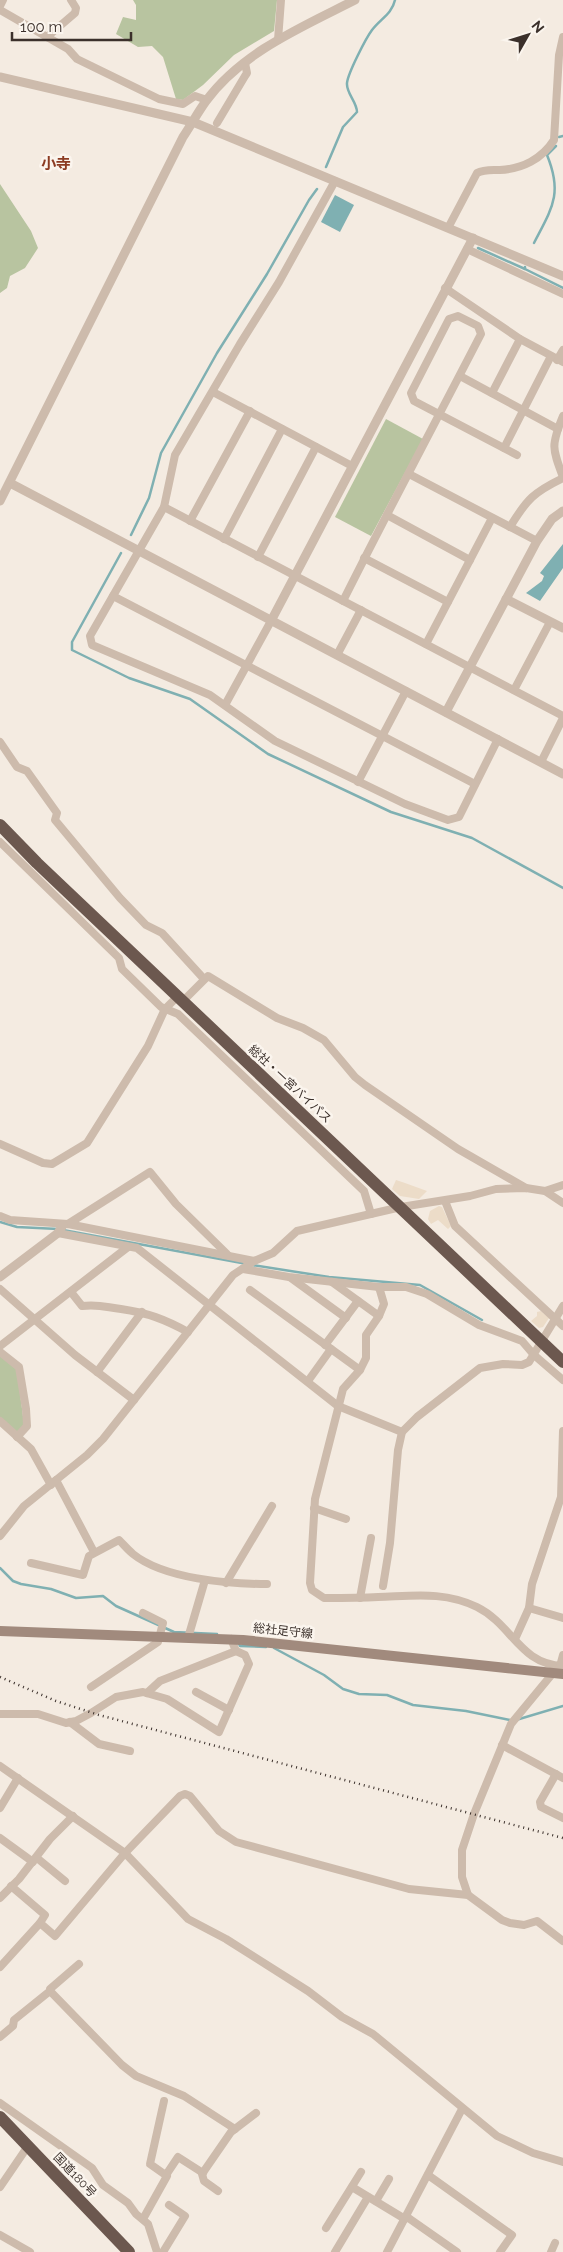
<svg xmlns="http://www.w3.org/2000/svg" width="563" height="2252" font-family="Raleway,'Noto Sans JP',sans-serif">
<style>
.green{fill:#b8c4a0}
.plaza{fill:#ecdcc8}
.water{fill:#7fb0b2}
.lines{fill:none;stroke-linecap:round;stroke-linejoin:round}
.stream{stroke:#7fb0b2;stroke-width:2.5}
.minor{stroke:#cdbbac;stroke-width:8}
.tertiary{stroke:#cdbbac;stroke-width:9}
.secondary{stroke:#a18a7d;stroke-width:10}
.trunk{stroke:#6c584f;stroke-width:12}
.rail{stroke:#3b302b;stroke-width:2.5;stroke-dasharray:1 4;stroke-linecap:butt}
.labels{text-anchor:middle;dominant-baseline:central;stroke-width:5;stroke-linejoin:round;paint-order:stroke}
.street-label{font-size:12px;fill:#3b302b;stroke:#fbf5ee}
.quarter-label{font-size:15px;font-weight:bold;fill:#8c3b22;stroke:#fbf5ee}
</style>
<rect width="100%" height="100%" fill="#f4ebe1"/>
<g class="green">
<polygon points="133,0 277,0 274,31 234,55 203,85 183,100 176,99 163,57 152,46 138,47 116,34 123,17 136,20 136,5"/>
<polygon points="0,184 31,231 38,248 25,268 10,276 7,288 0,293"/>
<polygon points="386,419 423,439 371,536 335,517"/>
<polygon points="0,1355 17,1370 24,1424 20,1431 16,1431 0,1417"/>
</g>
<g class="plaza">
<polygon points="396,1180 405,1183 427,1191 419,1199 400,1196 392,1189"/>
<polygon points="439,1206 442,1207 451,1226 448,1229 438,1220 431,1224 428,1219 430,1211"/>
<polygon points="541,1311 549,1318 543,1327 539,1328 531,1321 537,1316 537,1312"/>
</g>
<g class="water">
<polygon points="335,195 354,205 340,232 321,222"/>
<polygon points="563,544 563,568 540,601 526,593 542,581 544,576 540,573"/>
</g>
<g class="lines">
<g class="stream">
<polyline points="559,137 563,136"/>
<path d="M326,167L343,127L357,112C357,102 346,93 347,83C348,73 366,38 372,30C380,19 392,14 395,0"/>
<path d="M534,243C552,208 563,194 547,155L556,146"/>
<polyline points="478,248 525,269 525,267"/>
<polyline points="525,269 563,288"/>
<polyline points="131,535 149,498 161,453 217,353 267,274 309,200 317,189"/>
<polyline points="121,553 72,642 72,650 129,678 190,699 268,754 391,812 472,838 563,888"/>
<polyline points="0,1222 17,1227 58,1229"/>
<polyline points="63,1230 247,1264"/>
<polyline points="252,1265 329,1277 420,1285 482,1320"/>
<polyline points="0,1568 13,1581 21,1584 51,1589 76,1598 103,1596 116,1606 174,1632 217,1634"/>
<polyline points="239,1644 240,1646 266,1647"/>
<polyline points="274,1648 324,1675 343,1689 359,1694 387,1695 413,1705 466,1711 510,1720"/>
<polyline points="516,1720 563,1706"/>
</g>
<g class="minor">
<polyline points="0,6 3,0"/>
<polyline points="0,10 68,49 77,59 159,99 183,104 195,96 207,100"/>
<polyline points="47,37 75,13 76,8 71,0"/>
<polyline points="278,40 281,0"/>
<polyline points="217,123 245,76 247,73 245,63"/>
<polyline points="335,181 279,282 240,344 175,455 164,507 90,636 92,645 210,695 275,741 405,804 448,820 459,817 498,739"/>
<path d="M448,228L477,173C484,169 492,170 500,170C522,169 542,159 554,140L559,55L563,37"/>
<polyline points="467,249 563,294"/>
<polyline points="445,288 520,339 563,362"/>
<polyline points="557,360 563,350"/>
<polyline points="460,376 558,429"/>
<polyline points="213,392 352,466"/>
<polyline points="492,393 520,339"/>
<path d="M563,416C551,445 552,448 563,477"/>
<polyline points="504,448 551,356"/>
<polyline points="409,474 537,541"/>
<polyline points="164,507 563,716"/>
<polyline points="387,515 470,560"/>
<polyline points="190,521 250,411"/>
<path d="M510,527C527,499 534,492 563,478"/>
<polyline points="224,539 282,429"/>
<polyline points="258,557 316,447"/>
<polyline points="364,558 448,602"/>
<polyline points="113,596 475,784"/>
<path d="M343,601C388,511 435,423 481,334L478,326L458,316L449,319L411,393L414,401L517,455"/>
<polyline points="426,644 492,518"/>
<polyline points="337,655 361,610"/>
<polyline points="514,690 550,622"/>
<polyline points="225,705 271,621"/>
<polyline points="0,742 17,767 27,771 57,813 55,820 120,898 146,925 162,933 204,979"/>
<polyline points="541,762 563,718"/>
<polyline points="358,782 406,691"/>
<polyline points="0,842 119,958 122,969 161,1007 178,1014 364,1191 371,1214"/>
<polyline points="183,1001 208,976 277,1018 303,1028 324,1040 355,1077 365,1085 458,1149 526,1188"/>
<polyline points="0,1144 43,1163 52,1164 87,1143 148,1046 165,1009 178,996"/>
<polyline points="545,1191 563,1185"/>
<polyline points="445,1201 455,1226 563,1326"/>
<polyline points="0,1216 10,1220 68,1224 254,1261"/>
<polyline points="68,1224 150,1172 176,1204 227,1254"/>
<polyline points="58,1233 137,1248 338,1406 402,1432"/>
<polyline points="243,1269 289,1277 379,1287 406,1287 427,1294 479,1325 522,1341 534,1355 563,1380"/>
<polyline points="291,1278 346,1318"/>
<polyline points="332,1282 379,1316"/>
<path d="M379,1287L384,1304L379,1316L366,1335V1358L360,1370L343,1389L315,1499L310,1583L312,1590L324,1598C342,1598 360,1598 378,1597C413,1596 444,1591 477,1607C513,1625 519,1664 563,1666"/>
<polyline points="0,1289 75,1355 134,1400"/>
<polyline points="250,1290 360,1370"/>
<path d="M71,1292L82,1306C99,1304 105,1307 121,1309C148,1313 164,1319 188,1332"/>
<polyline points="325,1345 358,1301"/>
<polyline points="0,1346 128,1247"/>
<polyline points="0,1352 19,1367 26,1409 27,1426 17,1437"/>
<polyline points="97,1372 142,1312"/>
<polyline points="308,1381 331,1349"/>
<polyline points="0,1421 31,1449 51,1485"/>
<polyline points="56,1480 94,1552"/>
<polyline points="314,1508 346,1519"/>
<polyline points="0,1536 24,1506 87,1455 103,1439 233,1275 254,1261 273,1253 297,1231 401,1207 470,1196 496,1189 526,1188 545,1191 563,1203"/>
<path d="M31,1563L83,1575L89,1556L119,1540C124,1545 128,1550 133,1554C164,1579 229,1584 267,1584"/>
<polyline points="226,1583 272,1506"/>
<polyline points="383,1586 390,1543 398,1450 402,1432 417,1417 480,1368 503,1364 522,1365 529,1362 563,1306"/>
<polyline points="360,1598 371,1538"/>
<polyline points="529,1608 563,1618"/>
<polyline points="188,1638 205,1580"/>
<polyline points="515,1639 529,1608 532,1584 561,1497 563,1431"/>
<polyline points="559,1670 563,1655"/>
<polyline points="91,1687 158,1642 163,1623 143,1613"/>
<polyline points="196,1692 229,1710"/>
<polyline points="147,1693 160,1681 236,1651"/>
<polyline points="0,1714 38,1714 66,1723 76,1721 91,1713 116,1697 143,1692 167,1699 219,1732 249,1664 245,1655 236,1651 231,1639"/>
<polyline points="70,1722 99,1744 130,1751"/>
<polyline points="502,1745 563,1778"/>
<polyline points="0,1766 125,1853 188,1919 226,1939 308,1991 342,2017 373,2034 497,2136 533,2153 563,2162"/>
<polyline points="556,1774 540,1802 541,1807 563,1818"/>
<polyline points="0,1808 18,1778"/>
<polyline points="0,1838 33,1862"/>
<polyline points="37,1858 65,1881"/>
<polyline points="11,1886 45,1915 40,1923"/>
<polyline points="468,1895 462,1877 462,1850 474,1814 511,1724 553,1673"/>
<polyline points="0,1898 19,1879 50,1839 73,1816"/>
<polyline points="0,1967 40,1923 55,1936 125,1853 180,1796 185,1794 190,1796 219,1831 236,1842 409,1889 468,1895 502,1920 510,1923 524,1925 537,1921 563,1941"/>
<polyline points="50,1991 50,1989 79,1964"/>
<polyline points="0,2037 13,2026 14,2020 50,1991 122,2065 136,2076 184,2096 235,2129"/>
<polyline points="0,2103 92,2168 103,2185 128,2203 136,2214 148,2224 157,2252"/>
<polyline points="166,2175 178,2157 203,2173"/>
<polyline points="428,2175 512,2235 500,2252"/>
<polyline points="0,2187 28,2146"/>
<polyline points="352,2187 405,2219"/>
<polyline points="218,2191 204,2181 202,2174 231,2132 256,2113"/>
<polyline points="376,2201 389,2179"/>
<polyline points="407,2217 457,2252"/>
<polyline points="143,2219 167,2176 150,2164 164,2101"/>
<polyline points="326,2228 361,2172"/>
<polyline points="0,2235 30,2252"/>
<polyline points="163,2252 185,2216 169,2205"/>
<polyline points="335,2252 368,2197"/>
<polyline points="387,2252 462,2109"/>
<polyline points="551,2252 555,2243"/>
</g>
<g class="tertiary">
<polyline points="0,77 193,122 563,276"/>
<polyline points="10,483 563,774"/>
<path d="M0,501L183,137C191,125 198,112 206,101C242,52 302,27 355,0"/>
<polyline points="506,599 563,628"/>
<polyline points="271,621 473,238"/>
<polyline points="446,712 537,541 552,519 563,511"/>
<polyline points="0,1277 58,1233 63,1225"/>
</g>
<polyline class="secondary" points="0,1631 243,1640 563,1674"/>
<g class="trunk">
<polyline points="0,825 37,863 563,1362"/>
<polyline points="0,2117 129,2252"/>
</g>
<polyline class="rail" points="0,1677 56,1701 99,1715 563,1838"/>
</g>
<g class="labels">
<g class="street-label">
<text transform="translate(290 1084) rotate(43)">総社・一宮バイパス</text>
<text transform="translate(283 1631) rotate(6)">総社足守線</text>
<text transform="translate(75 2175) rotate(46)">国道180号</text>
</g>
<g class="quarter-label">
<text x="56" y="164">小寺</text>
</g>
</g>
<g transform="translate(528 35) rotate(51)" stroke="#fbf5ee" stroke-width="4" paint-order="stroke">
<path d="M0-4L9 19L0 12L-9 19Z" fill="#3b302b"/>
<text y="-8" font-size="14" font-weight="bold" text-anchor="middle" fill="#3b302b">N</text>
</g>
<path d="M12 32v8h119v-8" fill="none" stroke="#3b302b" stroke-width="2.5"/>
<text x="20" y="32" font-size="15" fill="#3b302b" stroke="#fbf5ee" stroke-width="4" paint-order="stroke">100 m</text>
</svg>
